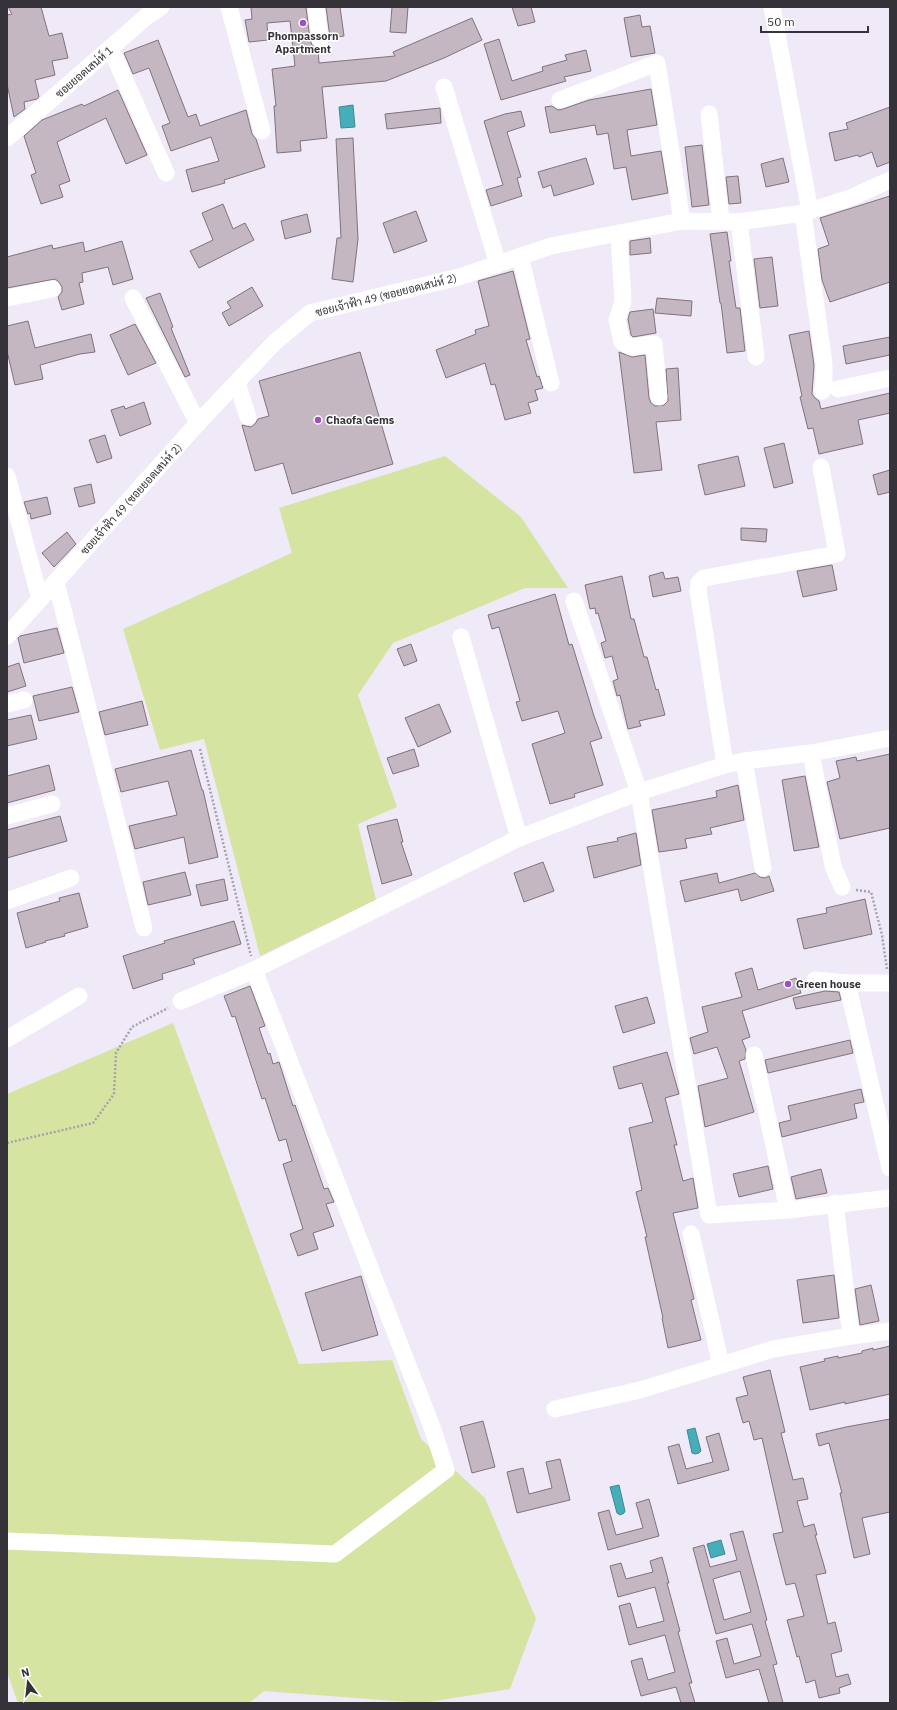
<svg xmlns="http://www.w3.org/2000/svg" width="897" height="1710" font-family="'IBM Plex Sans',Sarabun,sans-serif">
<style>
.green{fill:#d6e4a2}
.water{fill:#45aeb9;stroke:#408993}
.building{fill:#c4b7c1;stroke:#80737d;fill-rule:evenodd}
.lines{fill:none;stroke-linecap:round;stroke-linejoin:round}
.path{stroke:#a6a1ad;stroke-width:2.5;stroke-dasharray:2 2;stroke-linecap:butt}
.minor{stroke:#fff;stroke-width:17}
.poi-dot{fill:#9c50c2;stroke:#fff;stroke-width:1.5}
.labels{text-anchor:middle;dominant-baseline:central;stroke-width:3;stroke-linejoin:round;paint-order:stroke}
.poi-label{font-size:11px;font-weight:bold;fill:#353339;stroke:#fff;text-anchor:start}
.street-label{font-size:11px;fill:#353339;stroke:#fff}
</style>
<rect width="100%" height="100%" fill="#efe9f8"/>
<g class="green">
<polygon points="445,456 521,517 568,588 525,588 393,643 358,695 397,807 358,824 376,900 260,956 204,739 160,750 123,629 292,553 279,508"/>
<polygon points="173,1023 299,1364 392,1360 421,1439 485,1498 536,1619 510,1689 422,1703 264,1691 249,1703 18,1703 7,1672 7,1094"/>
</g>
<g class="water">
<polygon points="353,105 355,127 341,128 339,107"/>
<polygon points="695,1428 701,1451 699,1453 695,1454 692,1453 687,1430"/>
<polygon points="619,1485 625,1511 624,1513 620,1515 617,1513 610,1487"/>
<polygon points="721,1540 725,1554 711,1558 707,1544"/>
</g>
<g class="building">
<polygon points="8,7 41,7 49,36 62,33 68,58 52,61 55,75 35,80 39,97 37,99 24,102 25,109 14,117 7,84 7,15 12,14"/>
<polygon points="251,7 306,7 310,40 312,45 318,49 319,63 395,56 393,52 472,18 482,40 444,58 386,81 322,87 327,138 300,141 301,151 277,153 274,106 276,106 272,69 295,66 290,21 267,23 268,40 249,42 245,20 252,19"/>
<polygon points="326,7 340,7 344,36 330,38"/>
<polygon points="392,7 408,7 406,33 390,32"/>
<polygon points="512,7 531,7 535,22 518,26"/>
<polygon points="640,15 642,27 650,26 655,53 631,57 624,18"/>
<polygon points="499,39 512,81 543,71 542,67 567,60 565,55 586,50 591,71 564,77 566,81 501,100 484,44"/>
<polygon points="158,40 188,117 196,114 200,126 246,110 252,134 256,139 265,167 224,180 225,183 192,192 186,170 219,161 211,137 171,151 162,126 170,123 149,68 133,74 124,53"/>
<polygon points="651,89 657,125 627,130 631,156 661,151 668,193 632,200 626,167 614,169 608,133 597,135 595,125 550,133 545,107 552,106 558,110 563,109 589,100"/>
<polygon points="118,90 147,155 126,164 106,118 57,142 70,181 59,185 63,197 41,204 31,175 36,173 24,136 42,120 82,104 84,106"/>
<polygon points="890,107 890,162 877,167 872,152 859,157 858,155 835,161 829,133 848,129 846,123"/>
<polygon points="440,108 441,123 387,129 385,114"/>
<polygon points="521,111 525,126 507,132 521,177 517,178 522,196 491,206 486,190 503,185 484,121 505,114"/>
<polygon points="353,138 358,239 353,282 332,279 337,238 341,238 336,139"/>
<polygon points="702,145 709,205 692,207 685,147"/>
<polygon points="586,158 594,184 554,196 551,185 543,188 538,172"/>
<polygon points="783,158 789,182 766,187 761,164"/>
<polygon points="738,176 741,203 729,204 726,177"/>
<polygon points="890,196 890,282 830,302 822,280 818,249 829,245 820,218"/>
<polygon points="223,204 233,229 245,223 254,240 199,268 190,251 213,240 202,213"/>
<polygon points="416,211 427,241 394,253 383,223"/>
<polygon points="307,214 311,232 285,239 281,221"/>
<polygon points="727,232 731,261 729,261 736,308 740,308 745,351 727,353 721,303 720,303 710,234"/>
<polygon points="650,238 651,253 630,255 630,241"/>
<polygon points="122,241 133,279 113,285 108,267 82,273 83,282 79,283 84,304 62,310 58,297 62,292 62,287 59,282 55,279 7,288 7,257 52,245 53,249 83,242 85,252"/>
<polygon points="772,257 778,306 760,308 754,259"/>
<polygon points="513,271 530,339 526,340 537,377 539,376 543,388 535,390 538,400 528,403 531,413 505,420 495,384 491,385 485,363 446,378 436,350 476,334 475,330 489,326 478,281"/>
<polygon points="252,287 263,306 229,326 222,313 231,308 227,302"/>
<polygon points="160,293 173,327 171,328 190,375 185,377 146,298"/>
<polygon points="657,298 692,301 691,316 655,313"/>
<polygon points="653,309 656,333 633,337 631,335 628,319 630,312"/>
<polygon points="28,321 35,348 91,334 95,352 80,354 40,365 43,379 15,385 7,351 7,326"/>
<polygon points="135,324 156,363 128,375 110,335"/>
<polygon points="809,331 814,365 812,394 815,398 819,401 821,409 890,393 890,413 858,420 863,444 819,454 813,428 808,429 800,397 802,396 789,335"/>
<polygon points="890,337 890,355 846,364 843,346"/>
<polygon points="360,352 393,464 292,494 283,463 255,471 242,425 251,427 255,424 258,419 269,416 259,381"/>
<polygon points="619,352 632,357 645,355 649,398 651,403 655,406 664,405 668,401 666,369 678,368 681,420 656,422 662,470 634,473"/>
<polygon points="144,402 151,424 120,436 111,410 124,406 125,409"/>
<polygon points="105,435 112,458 97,463 89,440"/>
<polygon points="784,443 793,483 774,488 764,448"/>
<polygon points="738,456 745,486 705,495 698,465"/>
<polygon points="890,470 890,492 878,495 873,475"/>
<polygon points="91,484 95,503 79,507 74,488"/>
<polygon points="47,497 51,514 31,519 30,513 28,514 24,502"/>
<polygon points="741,528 767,529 766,542 741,540"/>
<polygon points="67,532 76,544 54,567 42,553"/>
<polygon points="832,565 837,590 803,597 797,571"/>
<polygon points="663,572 665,579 678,577 681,591 653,597 649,576"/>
<polygon points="622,576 631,619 634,619 644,657 647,657 656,690 658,689 665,715 639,721 641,726 628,729 620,695 617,696 613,681 618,679 612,656 605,658 601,643 606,641 598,613 596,614 595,608 590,609 585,585"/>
<polygon points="555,594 569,645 572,644 594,716 602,738 590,742 603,785 574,794 575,797 550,804 532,744 565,733 558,711 522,721 516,702 520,701 499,627 492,629 488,615"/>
<polygon points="57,628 64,653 24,663 18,638 20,636"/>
<polygon points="411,644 417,661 404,666 397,649"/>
<polygon points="19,663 26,686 7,692 7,667"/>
<polygon points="72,687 79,712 39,721 33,696"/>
<polygon points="142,701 148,725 105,735 99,712"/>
<polygon points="439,704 451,732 418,747 405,718"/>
<polygon points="31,715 37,739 7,746 7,720"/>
<polygon points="414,749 419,766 393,774 387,758"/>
<polygon points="191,750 202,790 203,790 218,857 189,864 184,837 135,849 129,826 177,815 168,781 121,792 115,769"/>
<polygon points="890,754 890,828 840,839 827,782 840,778 836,761 856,757 857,761"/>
<polygon points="49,765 55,790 7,803 7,776"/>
<polygon points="805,776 819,847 794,851 782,780"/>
<polygon points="738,785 744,820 710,828 712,834 685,839 687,848 659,852 652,810 717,797 716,791"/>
<polygon points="60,816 67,841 7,858 7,830"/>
<polygon points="397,819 403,842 401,842 412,875 382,884 367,826"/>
<polygon points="636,833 641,865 594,878 587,847 618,841 617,838"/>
<polygon points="543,862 554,891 524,902 514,873"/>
<polygon points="185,872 191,895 148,905 143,882"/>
<polygon points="717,873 719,883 755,873 760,877 765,878 769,876 774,891 741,901 738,889 685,902 680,881"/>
<polygon points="224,879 228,900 201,906 196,885"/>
<polygon points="79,893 88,927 64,934 65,936 45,941 46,942 26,948 17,913 60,901 59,898"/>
<polygon points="865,899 872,934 804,949 797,919 827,913 826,908"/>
<polygon points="234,921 241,944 193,959 195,964 162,974 163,979 133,989 123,956 165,943 164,941"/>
<polygon points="752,968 758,990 796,978 801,993 742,1011 750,1037 742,1040 746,1050 745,1059 739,1061 754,1112 705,1127 698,1086 728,1078 717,1047 694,1054 690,1038 708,1032 702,1007 742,997 735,973"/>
<polygon points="250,986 265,1026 259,1028 268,1054 270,1053 273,1064 279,1062 293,1106 295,1105 324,1189 328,1188 334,1202 326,1204 334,1226 313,1233 318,1249 298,1256 290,1234 303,1229 283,1164 292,1161 286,1139 279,1141 265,1098 262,1099 235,1016 232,1017 224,996"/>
<polygon points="825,991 839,992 841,1000 796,1009 793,998"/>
<polygon points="647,997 655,1023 623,1033 615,1006"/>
<polygon points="850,1040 853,1053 768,1073 765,1060"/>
<polygon points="667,1052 679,1094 665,1098 677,1145 674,1145 683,1181 693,1178 698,1208 673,1213 694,1299 691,1300 701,1340 668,1348 662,1318 663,1318 645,1237 647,1237 636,1192 642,1190 629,1128 653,1122 642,1083 619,1089 613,1067"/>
<polygon points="861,1089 864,1102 854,1104 857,1118 782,1137 779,1123 791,1120 788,1106"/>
<polygon points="768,1166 773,1189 739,1197 733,1174"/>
<polygon points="821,1169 827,1193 796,1199 791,1177"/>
<polygon points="834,1275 839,1318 803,1323 797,1280"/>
<polygon points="361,1276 378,1335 322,1351 305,1293"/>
<polygon points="871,1285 879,1321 860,1325 855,1289"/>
<polygon points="890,1346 890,1394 845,1404 845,1402 810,1410 800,1367 825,1361 824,1359 838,1356 838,1358 862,1353 862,1351 873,1348 873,1350"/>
<polygon points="770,1370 785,1432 781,1433 793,1480 803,1478 808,1499 797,1501 804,1527 814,1524 817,1535 815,1535 823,1562 826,1573 816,1575 828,1624 835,1622 842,1651 831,1654 836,1677 848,1674 851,1684 839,1688 840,1693 819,1698 815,1680 806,1683 799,1656 797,1657 787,1620 804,1616 795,1583 786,1585 773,1534 783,1532 762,1438 754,1440 749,1421 743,1423 736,1398 748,1395 743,1377"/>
<polygon points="890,1419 890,1512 862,1518 870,1554 854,1558 840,1493 842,1493 829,1443 819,1446 816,1434 846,1427"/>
<polygon points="483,1421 495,1467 472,1473 460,1427"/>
<polygon points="719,1433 729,1470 678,1484 668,1447 679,1444 686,1469 713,1462 706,1437"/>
<polygon points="560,1459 570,1500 517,1513 507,1472 523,1468 529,1494 552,1488 546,1462"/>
<polygon points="649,1499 659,1536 608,1550 598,1513 609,1510 616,1535 643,1528 636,1503"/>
<path d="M743,1531L767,1620L765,1621L777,1664L773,1665L783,1703H769L759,1669L726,1678L716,1641L727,1638L734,1664L761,1656L752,1624L716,1634L693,1548L704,1545L710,1567L737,1560L730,1534ZM740,1571L751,1612L724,1620L713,1579Z"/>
<polygon points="662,1557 669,1583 667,1583 680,1631 678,1632 692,1683 689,1683 695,1703 681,1703 676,1687 641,1696 631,1661 642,1658 648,1680 675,1672 665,1635 629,1645 619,1606 630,1603 637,1628 664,1621 655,1587 618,1597 610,1566 621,1563 626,1579 653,1572 650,1561"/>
</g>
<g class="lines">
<g class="path">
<polyline points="200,749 251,956"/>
<polyline points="856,890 871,892 882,935 887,969"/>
<polyline points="7,1143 93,1123 114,1094 116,1053 132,1027 168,1008"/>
</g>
<g class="minor">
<polyline points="229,7 262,131"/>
<polyline points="316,7 320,39"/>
<polyline points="772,7 810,211"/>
<polyline points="111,49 166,173"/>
<polyline points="444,87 498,264"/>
<polyline points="560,100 657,63 682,221"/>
<polyline points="709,114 721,221"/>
<polyline points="7,138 147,16 161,7"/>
<polyline points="803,213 824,364 824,382 822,391"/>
<polyline points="739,222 756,357"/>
<polyline points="619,233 623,301 617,320 622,342 631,347 654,344 659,397"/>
<polyline points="520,256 551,383"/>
<polyline points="7,298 52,289"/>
<polyline points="133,298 198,423"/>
<polyline points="237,383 248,417"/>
<polyline points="838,389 890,378"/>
<polyline points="7,476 40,599"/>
<polyline points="56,582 144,928"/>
<polyline points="574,601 639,792 709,1215 788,1210 890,1198"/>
<polyline points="7,636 198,423 275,342 310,313 459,277 551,246 682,221 739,222 803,213 850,198 890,180"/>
<polyline points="461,637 519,838"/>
<polyline points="7,704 24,700"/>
<polyline points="811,753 833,866 842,887"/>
<polyline points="744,761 763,868"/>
<polyline points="725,765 698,590 699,583 704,578 837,554 821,467"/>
<polyline points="7,816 52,804"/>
<polyline points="7,901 71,878"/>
<polyline points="815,980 847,983 890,983"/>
<polyline points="847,983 890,1168"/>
<polyline points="181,1001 254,970"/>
<polyline points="7,1039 79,996"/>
<polyline points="754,1055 788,1210"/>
<polyline points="835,1203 851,1336"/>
<polyline points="691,1234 721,1365"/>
<polyline points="555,1409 640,1390 773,1349 851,1336 890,1331"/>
<polyline points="7,1541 335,1554 446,1470 432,1427 254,970 519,838 639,792 725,765 744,761 811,753 890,738"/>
</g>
</g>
<g class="poi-dot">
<circle cx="303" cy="23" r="4"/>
<circle cx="318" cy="420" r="4"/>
<circle cx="788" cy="984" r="4"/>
</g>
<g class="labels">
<g class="poi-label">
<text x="303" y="36" text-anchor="middle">Phompassorn<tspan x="303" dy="13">Apartment</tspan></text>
<text x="326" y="420">Chaofa Gems</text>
<text x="796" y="984">Green house</text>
</g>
<g class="street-label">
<text transform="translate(84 72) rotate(-41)">ซอยยอดเสน่ห์ 1</text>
<text transform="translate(386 295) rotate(-14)">ซอยเจ้าฟ้า 49 (ซอยยอดเสน่ห์ 2)</text>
<text transform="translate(131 499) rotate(-48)">ซอยเจ้าฟ้า 49 (ซอยยอดเสน่ห์ 2)</text>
</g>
</g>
<rect width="897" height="1710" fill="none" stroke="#353339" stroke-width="16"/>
<g transform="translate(28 1682) rotate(345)" stroke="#ffffff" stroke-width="3" paint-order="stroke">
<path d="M0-3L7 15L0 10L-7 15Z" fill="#353339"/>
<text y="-6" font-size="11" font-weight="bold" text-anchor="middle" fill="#353339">N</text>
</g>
<path d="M761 26v6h107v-6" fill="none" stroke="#353339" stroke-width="2"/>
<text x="767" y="26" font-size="12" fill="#353339" stroke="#ffffff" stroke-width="3" paint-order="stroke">50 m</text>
</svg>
